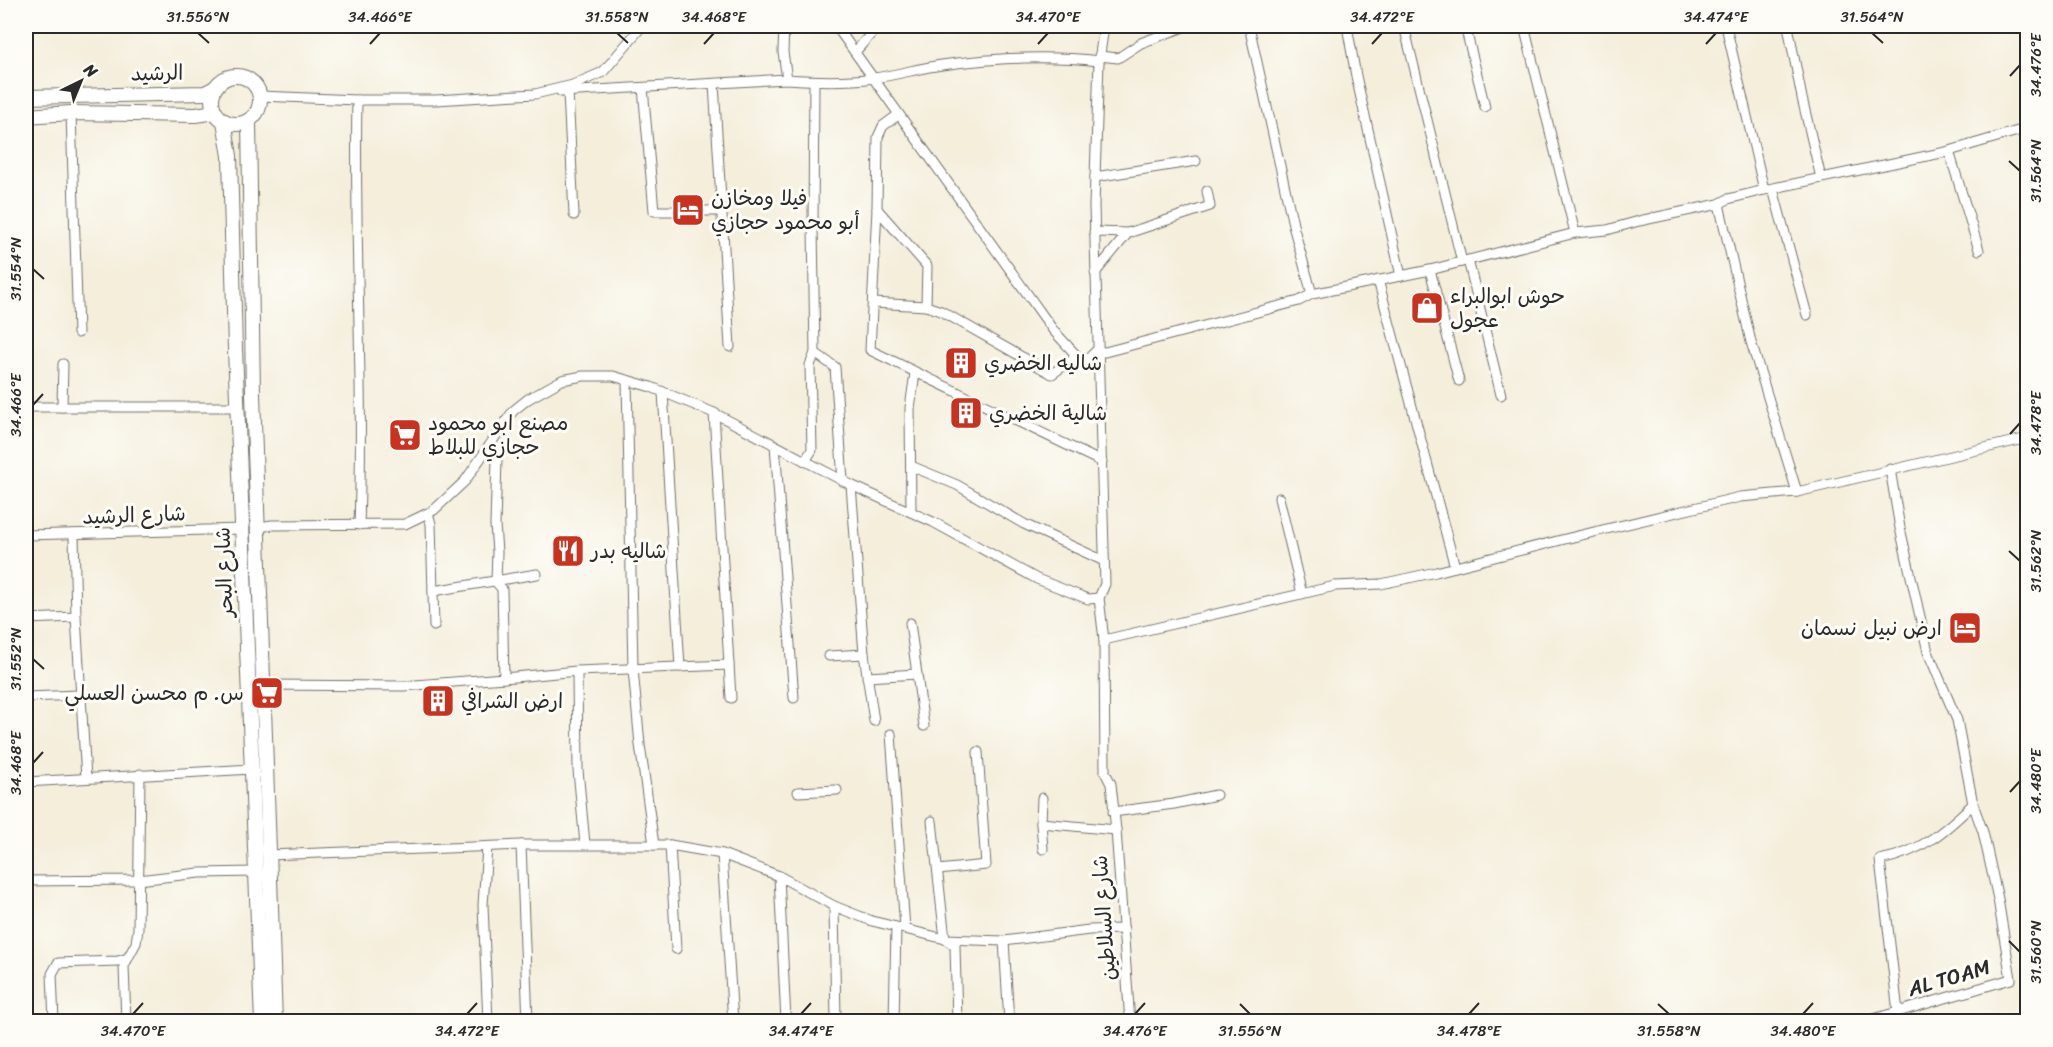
<svg xmlns="http://www.w3.org/2000/svg" width="2053" height="1047" font-family="Sriracha,'Playpen Sans Arabic',sans-serif">
<style>
.lines{fill:none;stroke-linecap:round;stroke-linejoin:round}
.street-casing{stroke:#716f69;stroke-width:11}
.secondary-casing{stroke:#716f69;stroke-width:16}
.street{stroke:#fff;stroke-width:9}
.secondary{stroke:#fff;stroke-width:14}
.ticks{fill:none;stroke:#2b2b2b;stroke-width:2}
.labels{text-anchor:middle;dominant-baseline:central;stroke-width:6;stroke-linejoin:round;paint-order:stroke}
.street-label{font-size:21px;fill:#2b2b2b;stroke:#fdfcf7}
.poi-label{font-size:21px;fill:#2b2b2b;stroke:#fdfcf7;text-anchor:start}
.neatline{fill:none;stroke:#2b2b2b;stroke-width:2}
.ticks-label{font-size:15px;text-anchor:middle;fill:#2b2b2b}
</style>
<rect width="100%" height="100%" fill="#fdfcf7"/>
<filter id="ink" filterUnits="userSpaceOnUse"><feTurbulence type="fractalNoise" baseFrequency=".0167" numOctaves="2"/><feDisplacementMap in="SourceGraphic" scale="12" xChannelSelector="R" yChannelSelector="G"/><feConvolveMatrix kernelMatrix="1 2 1 2 8 2 1 2 1" color-interpolation-filters="sRGB"/></filter>
<filter id="wash" filterUnits="userSpaceOnUse"><feTurbulence type="fractalNoise" baseFrequency=".008" numOctaves="4" result="noise"/><feDisplacementMap in="SourceGraphic" scale="24" xChannelSelector="R" yChannelSelector="G"/><feGaussianBlur stdDeviation="1.35" result="paint"/><feColorMatrix in="noise" values="0 0 0 0 0 0 0 0 0 0 0 0 0 0 0 0 0 1.4 0 .05"/><feComposite in="paint" operator="in"/></filter>
<g filter="url(#wash)">
<rect width="100%" height="100%" fill="#f4eedb"/>
</g>
<g filter="url(#ink)">
<g class="lines">
<g class="street-casing">
<g id="street">
<path d="M784,26L783,52L787,79C815,81 845,82 874,78C897,75 919,68 942,65C994,58 1047,55 1099,61"/>
<polyline points="836,26 1053,330 1077,356 1088,359 1096,351 1105,352 1299,301 1312,294 1430,270 1575,233 1607,230 1639,221 1719,204 1728,199 1764,190 1946,152 2028,128"/>
<polyline points="1104,26 1099,61 1094,206 1105,584 1099,598 1104,640 1105,772 1111,784 1116,830 1130,1022"/>
<polyline points="1249,26 1294,229 1312,294"/>
<polyline points="1347,26 1356,76 1401,276"/>
<polyline points="1404,26 1462,262"/>
<polyline points="1465,26 1485,107"/>
<polyline points="1524,26 1575,233"/>
<polyline points="1726,26 1764,190"/>
<polyline points="1788,26 1802,98 1821,178"/>
<polyline points="855,52 878,26"/>
<polyline points="1099,56 1118,58 1141,43 1186,26"/>
<polyline points="814,81 813,227 815,353 835,367 843,481"/>
<polyline points="714,84 730,347"/>
<polyline points="643,88 654,211 722,211"/>
<polyline points="561,92 787,79"/>
<polyline points="568,92 574,215"/>
<polyline points="260,96 357,100 436,100 535,94 573,85 603,72 642,26"/>
<path d="M357,100C354,242 364,383 359,525"/>
<polyline points="71,113 78,333"/>
<polyline points="898,115 883,126 878,137 877,209 870,350 1102,462"/>
<polyline points="1949,151 1979,250"/>
<polyline points="1095,177 1196,161"/>
<polyline points="1773,189 1807,315"/>
<polyline points="1719,204 1751,342 1797,492"/>
<polyline points="877,209 927,266 926,306 941,311 1052,374 1077,356"/>
<polyline points="1094,232 1128,233 1210,206 1207,191"/>
<polyline points="1468,260 1501,395"/>
<polyline points="1430,270 1459,381"/>
<polyline points="1095,273 1128,233"/>
<polyline points="1378,280 1455,567"/>
<polyline points="873,303 926,306"/>
<polyline points="627,380 633,669 640,745 654,845"/>
<polyline points="663,392 680,667"/>
<polyline points="26,407 238,407"/>
<polyline points="62,407 63,364"/>
<polyline points="714,413 731,698"/>
<polyline points="775,445 794,698"/>
<polyline points="488,449 497,459 495,525 497,552 496,582 502,589 504,678 577,671 729,665"/>
<polyline points="805,461 812,450 810,365 815,353"/>
<polyline points="911,466 957,485 1024,524 1104,561"/>
<polyline points="851,485 864,654 874,721"/>
<polyline points="1279,498 1302,594"/>
<polyline points="911,512 910,408 915,373"/>
<polyline points="428,513 431,524 434,626"/>
<polyline points="259,527 272,525 405,524 434,510 465,481 513,411 528,399 562,380 583,376 613,376 651,387 714,413 851,485 933,522 1037,579 1088,599 1099,598"/>
<polyline points="26,535 243,529"/>
<polyline points="74,535 76,617 86,778"/>
<polyline points="433,591 537,574"/>
<polyline points="26,619 76,617"/>
<polyline points="910,623 924,726"/>
<polyline points="1104,640 1335,586 1381,584 1436,572 1565,539 1740,497 1797,492 2028,438"/>
<polyline points="829,656 864,654"/>
<polyline points="577,671 578,770 585,844"/>
<polyline points="867,677 917,674"/>
<polyline points="265,685 403,686 504,678"/>
<polyline points="26,697 80,695"/>
<polyline points="891,734 905,929"/>
<polyline points="26,782 252,769"/>
<polyline points="798,792 837,790"/>
<polyline points="1042,798 1041,823 1116,830"/>
<polyline points="1113,812 1174,804 1216,795"/>
<polyline points="932,821 945,939 955,946 957,1022"/>
<polyline points="1041,823 1043,849"/>
<polyline points="521,845 528,1022"/>
<polyline points="670,845 676,949"/>
<polyline points="487,847 483,905 488,1022"/>
<polyline points="722,854 733,1022"/>
<polyline points="269,855 521,845 670,845 722,854 779,876 834,906 872,921 945,939 1004,941 1089,930 1124,929"/>
<polyline points="938,870 986,865 978,752"/>
<polyline points="779,876 786,1022"/>
<polyline points="26,881 138,880 199,873 256,872"/>
<polyline points="834,906 836,1022"/>
<polyline points="1004,941 1009,1022"/>
<polyline points="128,958 136,943 138,929 140,774"/>
<path d="M1898,1012L1880,860C1921,852 1944,832 1973,804"/>
<polyline points="54,1022 52,974 58,963 118,961 128,958 124,966 126,1022"/>
<polyline points="894,1022 896,927"/>
<polyline points="1863,1022 2011,979 1998,899 1983,832 1973,804 1957,720 1928,652 1900,528 1890,469"/>
</g>
</g>
<g class="secondary-casing">
<g id="secondary">
<circle cx="236" cy="100" r="24"/>
<polyline points="26,97 205,93 215,88"/>
<polyline points="26,116 71,113 196,115 215,112"/>
<polyline points="224,121 230,156 235,349 262,1022"/>
<polyline points="249,121 253,394 275,1022"/>
</g>
</g>
<use href="#street" class="street"/>
<use href="#secondary" class="secondary"/>
</g>
</g>
<path class="ticks" d="M198,33L209,43M617,33L628,43M1872,33L1883,43M370,44L380,33M704,44L714,33M1038,44L1048,33M1372,44L1382,33M1706,44L1716,33M2010,76L2020,65M2009,161L2020,171M33,269L44,279M33,405L43,394M2010,434L2020,423M2009,551L2020,561M33,659L44,669M33,763L43,752M2010,792L2020,781M2009,941L2020,952M1240,1004L1250,1014M1658,1004L1669,1014M133,1014L143,1003M467,1014L477,1003M801,1014L811,1003M1135,1014L1145,1003M1469,1014L1479,1003M1803,1014L1813,1003"/>
<defs>
<g id="hotel-square" transform="scale(1.725)"><rect x="-9" y="-9" width="18" height="18" rx="4" fill="#c8321e" stroke="#fdfcf7"/><path d="M-6-4.5h1.5V1H6V5H4.5V3h-9V5H-6ZM-4 0a1.8 1.8 0 1 1 3.6 0ZM.5 0V-2.5h3Q6-2.5 6 0Z" fill="#fff"/></g>
<g id="shop-square" transform="scale(1.725)"><rect x="-9" y="-9" width="18" height="18" rx="4" fill="#c8321e" stroke="#fdfcf7"/><path d="M-5-2.5h2.3a2.7 3.5 0 0 1 5.4 0H5L5.5 6h-11ZM-1.5-2.5h3a1.5 2.3 0 0 0-3 0Z" fill="#fff"/></g>
<g id="building-square" transform="scale(1.725)"><rect x="-9" y="-9" width="18" height="18" rx="4" fill="#c8321e" stroke="#fdfcf7"/><path d="M-4-6H4V6H1V3H-1V6H-4ZM-2.5-4.3h1.7v1.8h-1.7ZM.8-4.3h1.7v1.8H.8ZM-2.5-1h1.7V.8h-1.7ZM.8-1h1.7V.8H.8Z" fill="#fff"/></g>
<g id="supermarket-square" transform="scale(1.725)"><rect x="-9" y="-9" width="18" height="18" rx="4" fill="#c8321e" stroke="#fdfcf7"/><path d="M-6-5.5h2.5l.6 2H6L4.5 2H-2.5L-4.4-4H-6ZM-1.5 3.2a1.3 1.3 0 1 0 .1 0ZM3 3.2a1.3 1.3 0 1 0 .1 0Z" fill="#fff"/></g>
<g id="restaurant-square" transform="scale(1.725)"><rect x="-9" y="-9" width="18" height="18" rx="4" fill="#c8321e" stroke="#fdfcf7"/><path d="M-5-6h1v4h1v-4h1v4h1v-4h1v5L-1.5 .5V6h-2V.5L-5-1ZM5-6V6H3V1.5H1.5Q1.5-4 5-6Z" fill="#fff"/></g>
</defs>
<g fill-rule="evenodd">
<use href="#hotel-square" x="688" y="210"/>
<use href="#shop-square" x="1427" y="308"/>
<use href="#building-square" x="961" y="363"/>
<use href="#building-square" x="966" y="413"/>
<use href="#supermarket-square" x="405" y="435"/>
<use href="#restaurant-square" x="568" y="551"/>
<use href="#hotel-square" x="1965" y="628"/>
<use href="#supermarket-square" x="267" y="693"/>
<use href="#building-square" x="438" y="701"/>
</g>
<g class="labels">
<g class="street-label">
<text transform="translate(157 73) rotate(-1)">الرشيد</text>
<text transform="translate(134 515) rotate(-2)">شارع الرشيد</text>
<text transform="translate(224 572) rotate(-92)">شارع البحر</text>
<text transform="translate(1104 918) rotate(-94)">شارع السلاطين</text>
<text transform="translate(1949 978) rotate(-16)">AL TOAM</text>
</g>
<g class="poi-label">
<text x="711" y="198">فيلا ومخازن<tspan x="711" dy="24">أبو محمود حجازي</tspan></text>
<text x="1450" y="296">حوش ابوالبراء<tspan x="1450" dy="24">عجول</tspan></text>
<text x="984" y="363">شاليه الخضري</text>
<text x="989" y="413">شالية الخضري</text>
<text x="428" y="423">مصنع ابو محمود<tspan x="428" dy="24">حجازي للبلاط</tspan></text>
<text x="591" y="551">شاليه بدر</text>
<text x="1942" y="628" text-anchor="end">ارض نبيل نسمان</text>
<text x="244" y="693" text-anchor="end">س. م محسن العسلي</text>
<text x="461" y="701">ارض الشرافي</text>
</g>
</g>
<rect width="2053" height="1047" fill="none" stroke="#fdfcf7" stroke-width="66"/>
<g transform="translate(81 81) rotate(43)" stroke="#fdfcf7" stroke-width="4.5" paint-order="stroke">
<path d="M0-4.5L10 22L0 15L-10 22Z" fill="#2b2b2b"/>
<text y="-9" font-size="16" font-weight="bold" text-anchor="middle" fill="#2b2b2b">N</text>
</g>
<rect x="33" y="33" width="1987" height="981" class="neatline"/>
<g class="ticks-label">
<text x="198" y="22">31.556°N</text>
<text x="380" y="22">34.466°E</text>
<text x="617" y="22">31.558°N</text>
<text x="714" y="22">34.468°E</text>
<text x="1048" y="22">34.470°E</text>
<text x="1382" y="22">34.472°E</text>
<text x="1716" y="22">34.474°E</text>
<text x="1872" y="22">31.564°N</text>
<text transform="translate(2036 65) rotate(-90)" y="5">34.476°E</text>
<text transform="translate(2036 171) rotate(-90)" y="5">31.564°N</text>
<text transform="translate(16 269) rotate(-90)" y="5">31.554°N</text>
<text transform="translate(16 405) rotate(-90)" y="5">34.466°E</text>
<text transform="translate(2036 423) rotate(-90)" y="5">34.478°E</text>
<text transform="translate(2036 561) rotate(-90)" y="5">31.562°N</text>
<text transform="translate(16 659) rotate(-90)" y="5">31.552°N</text>
<text transform="translate(16 763) rotate(-90)" y="5">34.468°E</text>
<text transform="translate(2036 781) rotate(-90)" y="5">34.480°E</text>
<text transform="translate(2036 952) rotate(-90)" y="5">31.560°N</text>
<text x="133" y="1036">34.470°E</text>
<text x="467" y="1036">34.472°E</text>
<text x="801" y="1036">34.474°E</text>
<text x="1135" y="1036">34.476°E</text>
<text x="1250" y="1036">31.556°N</text>
<text x="1469" y="1036">34.478°E</text>
<text x="1669" y="1036">31.558°N</text>
<text x="1803" y="1036">34.480°E</text>
</g>
</svg>
